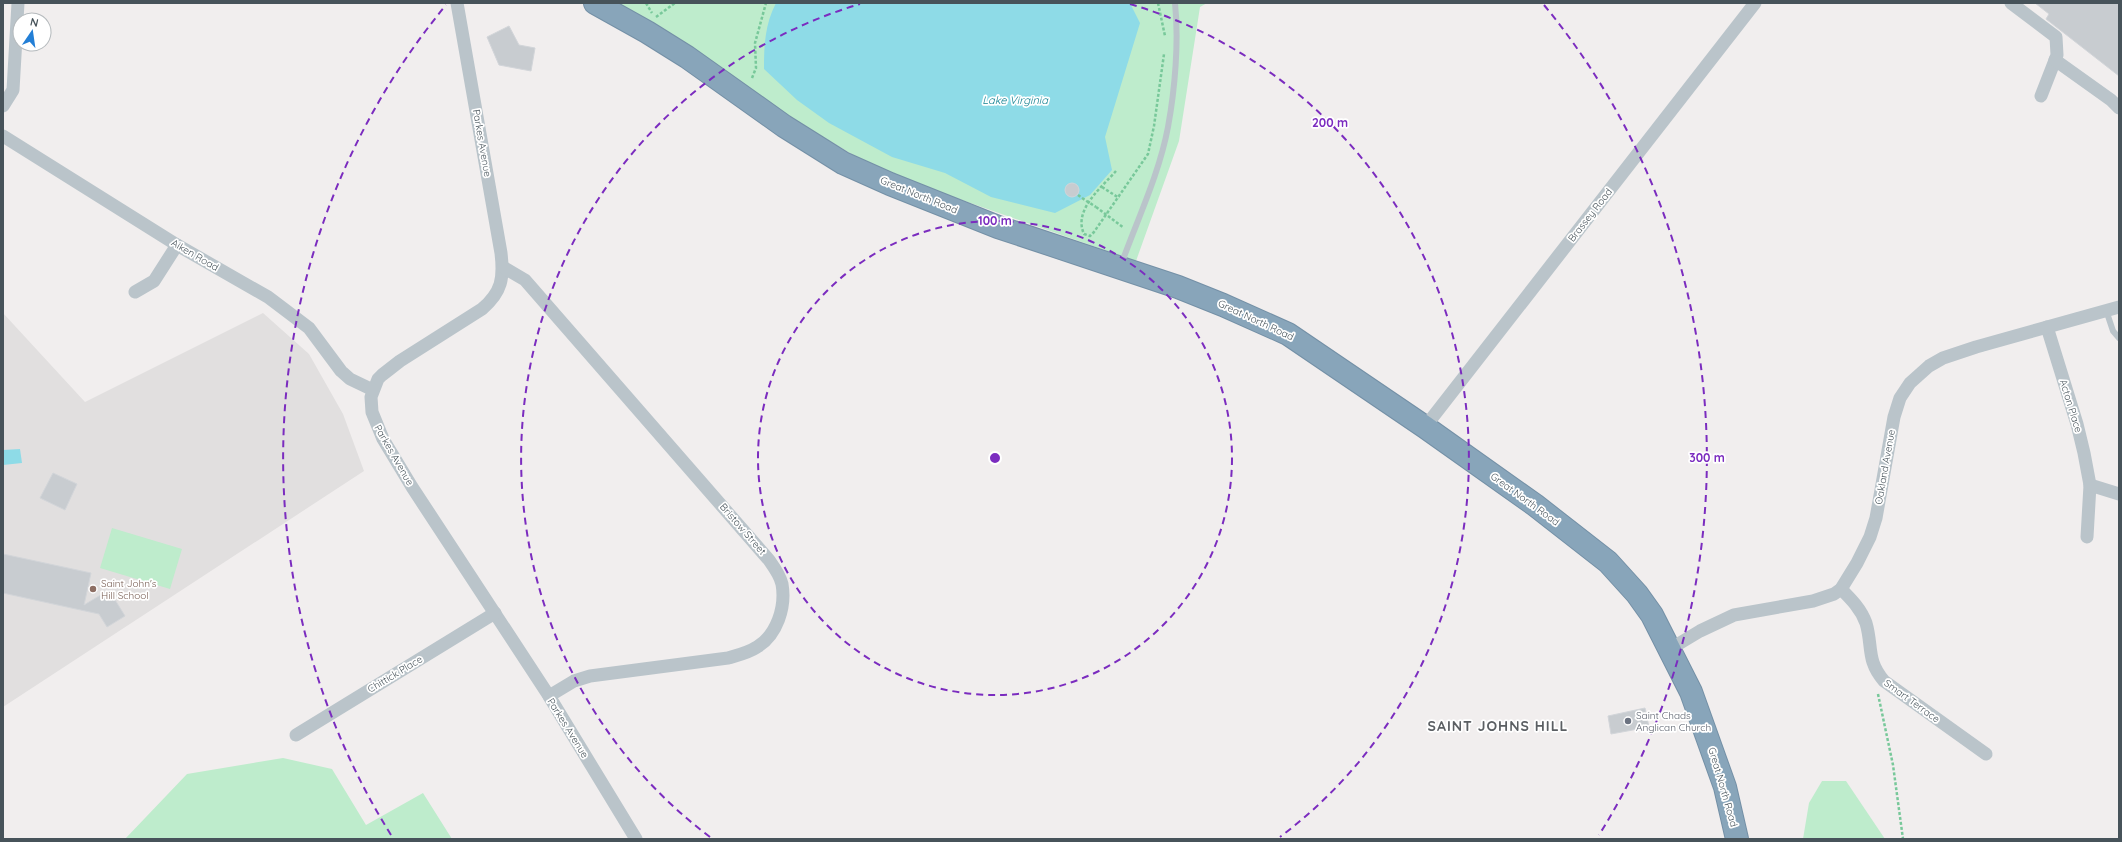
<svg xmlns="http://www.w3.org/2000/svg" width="2122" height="842" font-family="Quicksand,sans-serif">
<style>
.education{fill:#e1dfdf}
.green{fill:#beeccc}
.water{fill:#8edbe7}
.building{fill:#c8ccd0;stroke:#d2d5d9}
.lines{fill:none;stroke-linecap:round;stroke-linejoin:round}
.highway-casing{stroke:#7490a6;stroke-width:24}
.path{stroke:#78c89a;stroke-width:2.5;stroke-dasharray:3 2;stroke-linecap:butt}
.lane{stroke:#bac4ca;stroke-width:6}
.street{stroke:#bac4ca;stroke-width:13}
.highway{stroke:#88a5ba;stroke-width:22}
.path-bridge{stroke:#78c89a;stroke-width:2.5;stroke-dasharray:3 2;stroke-linecap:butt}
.ring{fill:none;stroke:#7b2cbf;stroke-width:2;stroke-dasharray:7 5}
.education-dot{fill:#8d6e63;stroke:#fff;stroke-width:1.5}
.worship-dot{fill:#6b7280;stroke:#fff;stroke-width:1.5}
.labels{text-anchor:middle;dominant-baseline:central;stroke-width:3.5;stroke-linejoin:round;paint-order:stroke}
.street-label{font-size:10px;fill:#47535a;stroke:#fff}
.education-label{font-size:10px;fill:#785e54;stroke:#fff;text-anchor:start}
.worship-label{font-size:10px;fill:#5b616d;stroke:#fff;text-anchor:start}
.water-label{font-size:11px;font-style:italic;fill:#148292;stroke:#fff}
.district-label{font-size:14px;font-weight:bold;letter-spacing:1px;fill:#5b5f63;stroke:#fff}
.centre{fill:#7b2cbf;stroke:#fff;stroke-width:2}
.ring-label{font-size:12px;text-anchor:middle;font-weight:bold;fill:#7b2cbf;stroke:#fff;stroke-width:3.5;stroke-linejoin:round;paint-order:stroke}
</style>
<rect width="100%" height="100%" fill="#f1eeee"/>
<polygon class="education" points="3,313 85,402 263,313 309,354 343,414 364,471 3,707"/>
<g class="green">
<polygon points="614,3 1207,3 1200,7 1179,141 1136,261 882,172 764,102"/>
<polygon points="112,528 182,549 170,589 100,568"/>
<polygon points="283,758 332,769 366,825 423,793 452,839 125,839 187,774"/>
<polygon points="1822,781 1846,781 1885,839 1803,839 1809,803"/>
</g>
<g class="water">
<path d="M776,3H1130L1140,23L1105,137L1112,170L1090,195L1055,213L991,197L945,173L892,157L829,123L797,100L764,69C764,45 765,24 776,3Z"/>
<polygon points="20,449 22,463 3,465 3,450"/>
</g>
<g class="building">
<polygon points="2035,3 2119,3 2119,76 2046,19 2049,14"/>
<polygon points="509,26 519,45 535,48 531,71 499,65 487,37"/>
<circle cx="1072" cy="190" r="7"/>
<polygon points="53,473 77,484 65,510 40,498"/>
<polygon points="3,554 91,573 84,605 109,590 125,616 107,627 99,614 3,593"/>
<polygon points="1645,708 1649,727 1611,734 1608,716"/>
</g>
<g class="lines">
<g class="highway-casing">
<polyline id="highway" points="595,3 647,32 687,57 784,126 843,163 890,184 998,227 1178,287 1223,305 1288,334 1425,427 1535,505 1608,562 1637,594 1652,615 1691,692 1725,787 1737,839"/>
</g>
<g class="path">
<polyline points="646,3 652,13"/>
<polyline points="1158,3 1165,36"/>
<polyline points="656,17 675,3"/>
<polyline points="752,78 756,68 755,43 766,3"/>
<path d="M1116,171C1101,188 1073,210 1084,234L1090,236L1094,232L1148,154L1154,126L1164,54"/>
<polyline points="1102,187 1119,198"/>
<polyline points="1078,195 1082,198"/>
<polyline points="1096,207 1124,228"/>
<polyline points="1878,694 1893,765 1903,839"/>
</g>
<g class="lane">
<path d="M1121,265C1137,220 1159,175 1168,127C1175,89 1179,41 1175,3"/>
<polyline points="2106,310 2113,331 2119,338"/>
</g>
<g class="street">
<path d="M457,3L501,253C504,278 502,292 482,309L400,361L382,375L378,379L371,397L372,412L383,439L412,487L549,696L636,839"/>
<polyline points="2011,3 2056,37 2057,55 2041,96"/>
<polyline points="2055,60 2111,100 2119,108"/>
<polyline points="3,106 13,90 18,3"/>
<polyline points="3,136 177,245 268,297 309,328 341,371 350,379 373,390"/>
<path d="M503,267L525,280L769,560C774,567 780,575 782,584C786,607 777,635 757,647C748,653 738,655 728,658L590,676L574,681L549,696"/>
<polyline points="135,292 154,281 177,245"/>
<polyline points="2047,327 2077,424 2084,453 2090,485 2087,537"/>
<polyline points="1425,427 1755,3"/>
<polyline points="2090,485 2119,494"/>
<path d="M1841,589C1851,599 1861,609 1866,623C1873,647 1866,660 1884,681L1986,754"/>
<polyline points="1670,649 1700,631 1734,615 1813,601 1834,594 1841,589 1857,563 1870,537 1876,518 1894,417 1900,398 1910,383 1929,366 1943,358 1976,347 2119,307"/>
<polyline points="296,735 495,613"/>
</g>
<use href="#highway" class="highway"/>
<polyline class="path-bridge" points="1082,198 1096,207"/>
</g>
<g class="ring">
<circle cx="995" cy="458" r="237"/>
<path d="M710 837A474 474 0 0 1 860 4M1130 4A474 474 0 0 1 1280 837"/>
<path d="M391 835A712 712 0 0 1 446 5M1544 5A712 712 0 0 1 1599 835"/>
</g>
<circle class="education-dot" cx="93" cy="589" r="4"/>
<circle class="worship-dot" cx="1628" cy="721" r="4"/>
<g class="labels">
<g class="street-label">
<text transform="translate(482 143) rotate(80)">Parkes Avenue</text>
<text transform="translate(919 195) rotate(22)">Great North Road</text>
<text transform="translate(1590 215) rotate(-52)">Brassey Road</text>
<text transform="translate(195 255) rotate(30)">Aiken Road</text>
<text transform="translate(1256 320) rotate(25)">Great North Road</text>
<text transform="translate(2071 406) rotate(73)">Acton Place</text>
<text transform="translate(394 455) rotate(60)">Parkes Avenue</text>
<text transform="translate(1885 467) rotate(-80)">Oakland Avenue</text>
<text transform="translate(1525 499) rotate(36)">Great North Road</text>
<text transform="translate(743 529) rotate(49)">Bristow Street</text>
<text transform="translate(395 674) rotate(-31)">Chittick Place</text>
<text transform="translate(1912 701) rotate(36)">Smart Terrace</text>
<text transform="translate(568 728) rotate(58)">Parkes Avenue</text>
<text transform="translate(1723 787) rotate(74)">Great North Road</text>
</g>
<g class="education-label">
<text x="101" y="583">Saint John's<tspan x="101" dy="12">Hill School</tspan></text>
</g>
<g class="worship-label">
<text x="1636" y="715">Saint Chads<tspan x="1636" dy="12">Anglican Church</tspan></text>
</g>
<g class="water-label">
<text x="1015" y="100">Lake Virginia</text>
</g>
<g class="district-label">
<text x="1498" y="726">SAINT JOHNS HILL</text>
</g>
</g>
<circle cx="995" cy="458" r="6" class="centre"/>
<g class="ring-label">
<text x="1330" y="127">200 m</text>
<text x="995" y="225">100 m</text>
<text x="1707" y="462">300 m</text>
</g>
<rect width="2122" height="842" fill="none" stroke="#47535a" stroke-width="8"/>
<g transform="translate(32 32) rotate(13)"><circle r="19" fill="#ffffff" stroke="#b5babd"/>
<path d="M0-3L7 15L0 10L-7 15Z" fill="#237fd6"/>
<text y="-6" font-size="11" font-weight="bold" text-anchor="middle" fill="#47535a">N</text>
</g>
</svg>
